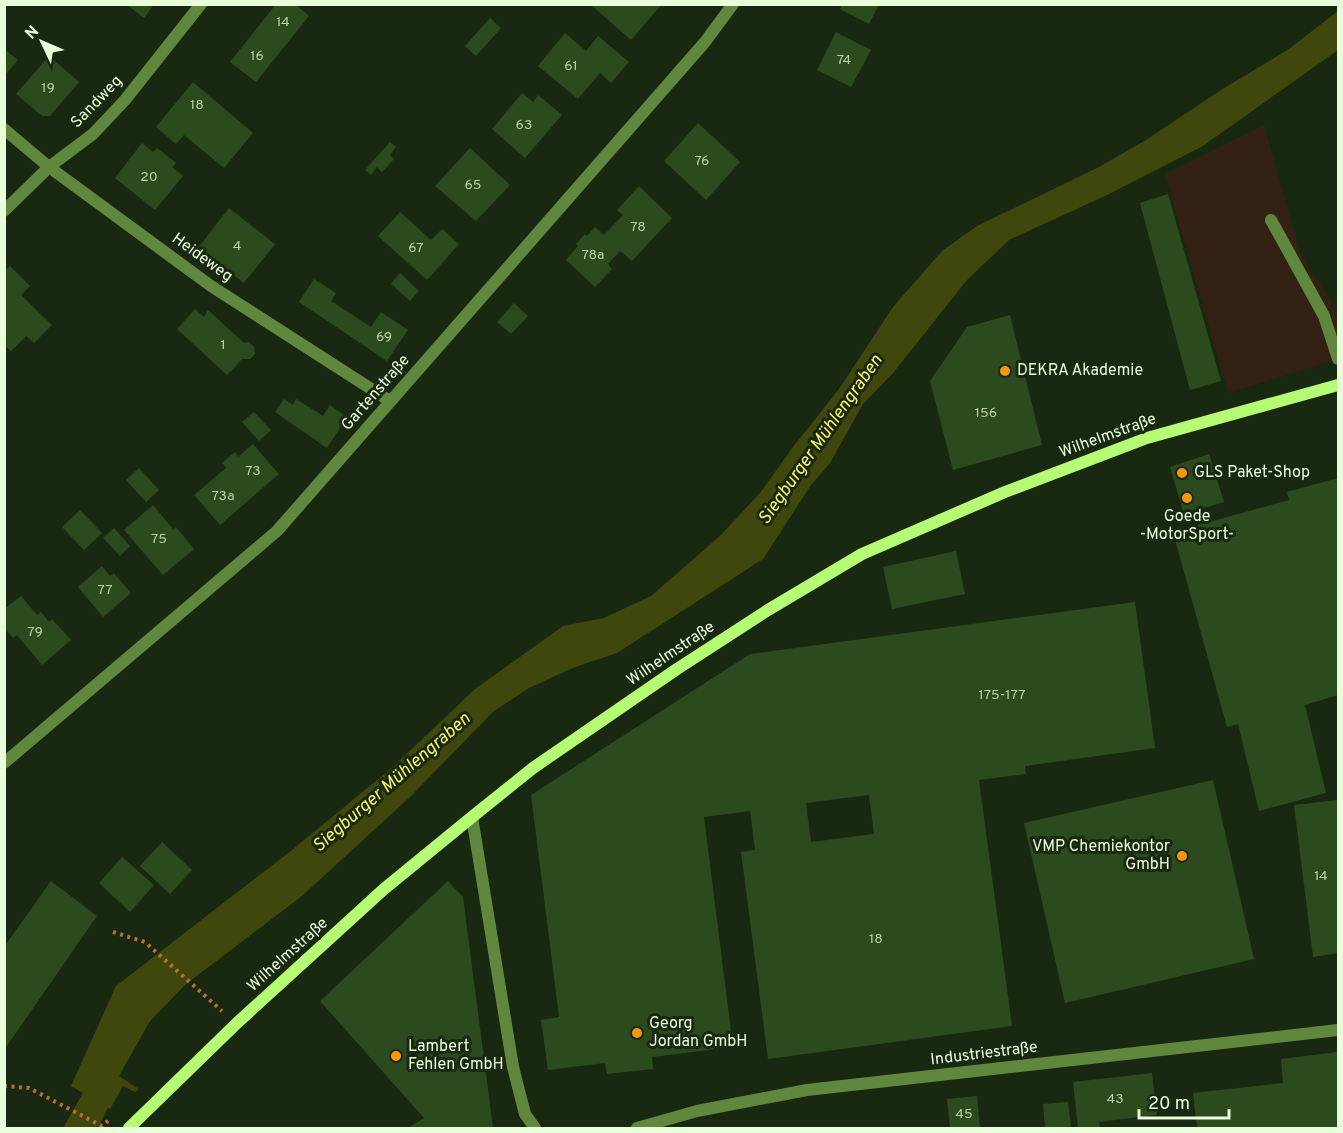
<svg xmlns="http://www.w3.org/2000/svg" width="1343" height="1133" font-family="Overpass,sans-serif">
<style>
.green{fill:#332214}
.water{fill:#40470c}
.building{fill:#2b4a1e;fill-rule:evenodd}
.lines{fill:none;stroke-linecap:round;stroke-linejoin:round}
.path{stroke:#b86d34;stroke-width:4;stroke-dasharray:3 4.5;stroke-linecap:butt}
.service{stroke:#60873e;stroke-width:12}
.minor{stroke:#60873e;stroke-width:12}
.secondary{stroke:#b6fb74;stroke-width:12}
.poi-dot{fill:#f8970d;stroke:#192911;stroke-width:2}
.labels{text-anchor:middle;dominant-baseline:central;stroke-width:6;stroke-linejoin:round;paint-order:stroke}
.number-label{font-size:14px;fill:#bad1ab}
.street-label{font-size:16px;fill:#e9feda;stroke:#192911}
.poi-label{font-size:16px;fill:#e9feda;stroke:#192911;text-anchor:start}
.water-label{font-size:18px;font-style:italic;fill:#fbf46c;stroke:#192911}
</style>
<rect width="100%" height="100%" fill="#192911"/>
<polygon class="green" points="1264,125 1301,256 1338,311 1338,359 1228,393 1165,174"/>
<polygon class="water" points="1338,11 1338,50 1203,146 1107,195 1009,240 967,280 893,373 863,404 830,463 811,485 763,559 617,653 575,667 529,688 494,711 410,797 302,896 186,984 150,1021 119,1076 139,1089 135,1092 123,1086 110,1109 108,1108 98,1128 63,1128 83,1093 71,1086 116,986 292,850 394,766 475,689 563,626 604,618 651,596 720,536 760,493 793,447 839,389 893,307 942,251 977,226 1099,167 1146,140 1221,90 1289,49"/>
<g class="building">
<polygon points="126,4 154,4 144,18"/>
<polygon points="276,4 295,4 309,16 256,82 230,62"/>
<polygon points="590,4 662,4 631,40"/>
<polygon points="842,4 879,4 869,24 840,9"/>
<polygon points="490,18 501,28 476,56 465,46"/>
<polygon points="836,32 871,50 851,87 817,70"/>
<polygon points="565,33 586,51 598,36 629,62 611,83 600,73 578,99 538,66"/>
<polygon points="4,49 18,60 4,76"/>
<polygon points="49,56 79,82 50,116 42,116 16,94"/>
<polygon points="193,82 253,133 224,168 184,135 176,144 156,127"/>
<polygon points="522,93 533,102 538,95 562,115 525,158 492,129"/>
<polygon points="698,123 740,162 706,200 664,161"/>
<polygon points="390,142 396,147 390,155 394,159 382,172 377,167 371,175 365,170"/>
<polygon points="142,143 153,152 157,148 176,163 172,167 183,176 155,210 115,178"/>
<polygon points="470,148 510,185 476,221 435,186"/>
<polygon points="639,186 672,218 632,261 620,251 608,264 612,269 595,287 566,260 578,246 576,244 585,234 587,236 595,227 604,235 623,215 617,210"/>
<polygon points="1168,194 1221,381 1190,390 1140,203"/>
<polygon points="229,208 275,244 244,283 198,248"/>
<polygon points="400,212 431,240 442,229 459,244 427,280 378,236"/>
<polygon points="10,266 30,286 21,295 52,325 34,343 26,336 11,351 4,345 4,271"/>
<polygon points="400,273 419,291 410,301 391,284"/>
<polygon points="314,279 336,293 331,301 371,327 381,312 408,330 387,361 299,302"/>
<polygon points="514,303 528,316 511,334 497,322"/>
<polygon points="195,309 204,317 208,310 244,343 249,342 254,347 255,354 250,359 242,359 227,375 177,329"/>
<polygon points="1010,315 1042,445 953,470 930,381 967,327"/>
<polygon points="284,399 293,405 296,399 323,416 330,405 347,417 327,448 275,412"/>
<polygon points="254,412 271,430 259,441 242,422"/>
<polygon points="253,444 279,474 220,525 194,495 226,468 222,463 235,452 238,457"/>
<polygon points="1209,454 1224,502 1184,514 1170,467"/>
<polygon points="139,468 159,490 146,502 126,480"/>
<polygon points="1338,478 1338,695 1305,705 1326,793 1259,811 1238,724 1227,727 1173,532 1289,500 1287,492"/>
<polygon points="153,505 173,529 176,527 194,549 163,575 124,530"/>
<polygon points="80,510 102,533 84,550 62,527"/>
<polygon points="114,528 130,546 120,556 103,538"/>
<polygon points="956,551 965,594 892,609 883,567"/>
<polygon points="102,566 110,576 114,573 131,593 103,617 78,587"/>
<polygon points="21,596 37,615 41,612 49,622 52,619 71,640 42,665 17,635 13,638 4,628 4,609"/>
<path d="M1135,602L1155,748L1025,766L1026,774L979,780L1012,1026L768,1059L741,852L755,850L750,811L704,817L733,1047L652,1057L653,1069L607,1074L605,1063L548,1070L541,1020L559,1017L531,795L750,654ZM869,795L874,834L811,842L806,803Z"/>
<polygon points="1213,780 1254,959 1065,1003 1024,823"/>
<polygon points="1338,800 1338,953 1313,957 1294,805"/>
<polygon points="162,842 192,870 170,894 140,866"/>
<polygon points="122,857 154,885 130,912 99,883"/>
<polygon points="51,881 97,916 4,1050 4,947"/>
<polygon points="448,881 463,897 493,1128 408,1128 424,1118 320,1001"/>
<polygon points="1338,1052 1338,1128 1197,1128 1193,1093 1283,1083 1281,1059"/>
<polygon points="1152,1073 1157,1115 1099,1122 1100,1128 1078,1128 1073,1082"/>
<polygon points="977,1096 980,1128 950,1128 947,1099"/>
<polygon points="1068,1102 1071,1127 1045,1128 1043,1104"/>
</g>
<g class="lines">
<g class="path">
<polyline points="113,932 145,942 222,1011"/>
<polyline points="4,1086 29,1088 102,1126 110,1119"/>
</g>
<g class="service">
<polyline points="1271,220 1324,316 1338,359"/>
<polyline points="472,817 513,1067 525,1114 535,1128"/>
</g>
<g class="minor">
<polyline points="4,129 49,167 211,286 390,401"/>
<polyline points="4,211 49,167 93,134 125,100 201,4"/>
<polyline points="4,763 277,531 705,42 733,4"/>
<polyline points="637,1128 697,1111 807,1090 1338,1030"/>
</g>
<polyline class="secondary" points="129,1128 237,1023 384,889 472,817 533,768 677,669 768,610 862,554 1005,492 1147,438 1338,385"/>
</g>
<g class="poi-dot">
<circle cx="1005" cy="371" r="6"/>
<circle cx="1182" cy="473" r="6"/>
<circle cx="1187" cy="498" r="6"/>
<circle cx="1182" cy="856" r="6"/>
<circle cx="637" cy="1033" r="6"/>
<circle cx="396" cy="1056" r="6"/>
</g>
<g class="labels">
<g class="number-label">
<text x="283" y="22">14</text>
<text x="257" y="56">16</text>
<text x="844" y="60">74</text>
<text x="571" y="66">61</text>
<text x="48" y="88">19</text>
<text x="197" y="105">18</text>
<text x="524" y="125">63</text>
<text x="702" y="161">76</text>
<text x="149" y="177">20</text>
<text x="473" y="185">65</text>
<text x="638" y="227">78</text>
<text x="237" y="246">4</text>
<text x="416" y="248">67</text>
<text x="593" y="255">78a</text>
<text x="384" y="337">69</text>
<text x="223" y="345">1</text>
<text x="986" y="413">156</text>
<text x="253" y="471">73</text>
<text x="223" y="496">73a</text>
<text x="159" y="539">75</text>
<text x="105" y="590">77</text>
<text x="35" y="632">79</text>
<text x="1002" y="695">175-177</text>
<text x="1321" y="876">14</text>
<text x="876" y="939">18</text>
<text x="1115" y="1099">43</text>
<text x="964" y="1114">45</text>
</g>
<g class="street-label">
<text transform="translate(97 102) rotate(-46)">Sandweg</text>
<text transform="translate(202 258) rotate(36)">Heideweg</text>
<text transform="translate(376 393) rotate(-49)">Gartenstraße</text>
<text transform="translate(1108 436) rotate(-20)">Wilhelmstraße</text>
<text transform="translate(671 654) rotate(-34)">Wilhelmstraße</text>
<text transform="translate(288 955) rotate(-42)">Wilhelmstraße</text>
<text transform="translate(984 1054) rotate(-7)">Industriestraße</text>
</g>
<g class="poi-label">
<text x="1017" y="371">DEKRA Akademie</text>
<text x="1194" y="473">GLS Paket-Shop</text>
<text x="1187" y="517" text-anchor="middle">Goede<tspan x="1187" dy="18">-MotorSport-</tspan></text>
<text x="1170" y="847" text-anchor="end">VMP Chemiekontor<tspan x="1170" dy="18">GmbH</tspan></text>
<text x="649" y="1024">Georg<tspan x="649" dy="18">Jordan GmbH</tspan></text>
<text x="408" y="1047">Lambert<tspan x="408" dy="18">Fehlen GmbH</tspan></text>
</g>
<g class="water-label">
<text transform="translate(821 440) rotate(-55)">Siegburger Mühlengraben</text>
<text transform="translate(392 783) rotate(-41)">Siegburger Mühlengraben</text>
</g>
</g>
<rect width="1343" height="1133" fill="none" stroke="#e9feda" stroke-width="12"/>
<g transform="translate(42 42) rotate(314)" stroke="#192911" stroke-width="4.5" paint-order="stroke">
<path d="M0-4.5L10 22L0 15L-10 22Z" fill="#e9feda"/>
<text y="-9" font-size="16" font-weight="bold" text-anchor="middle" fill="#e9feda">N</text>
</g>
<path d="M1139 1109v9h90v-9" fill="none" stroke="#e9feda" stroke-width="3"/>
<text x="1148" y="1109" font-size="18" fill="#e9feda" stroke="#192911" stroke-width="4.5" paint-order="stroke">20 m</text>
</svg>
